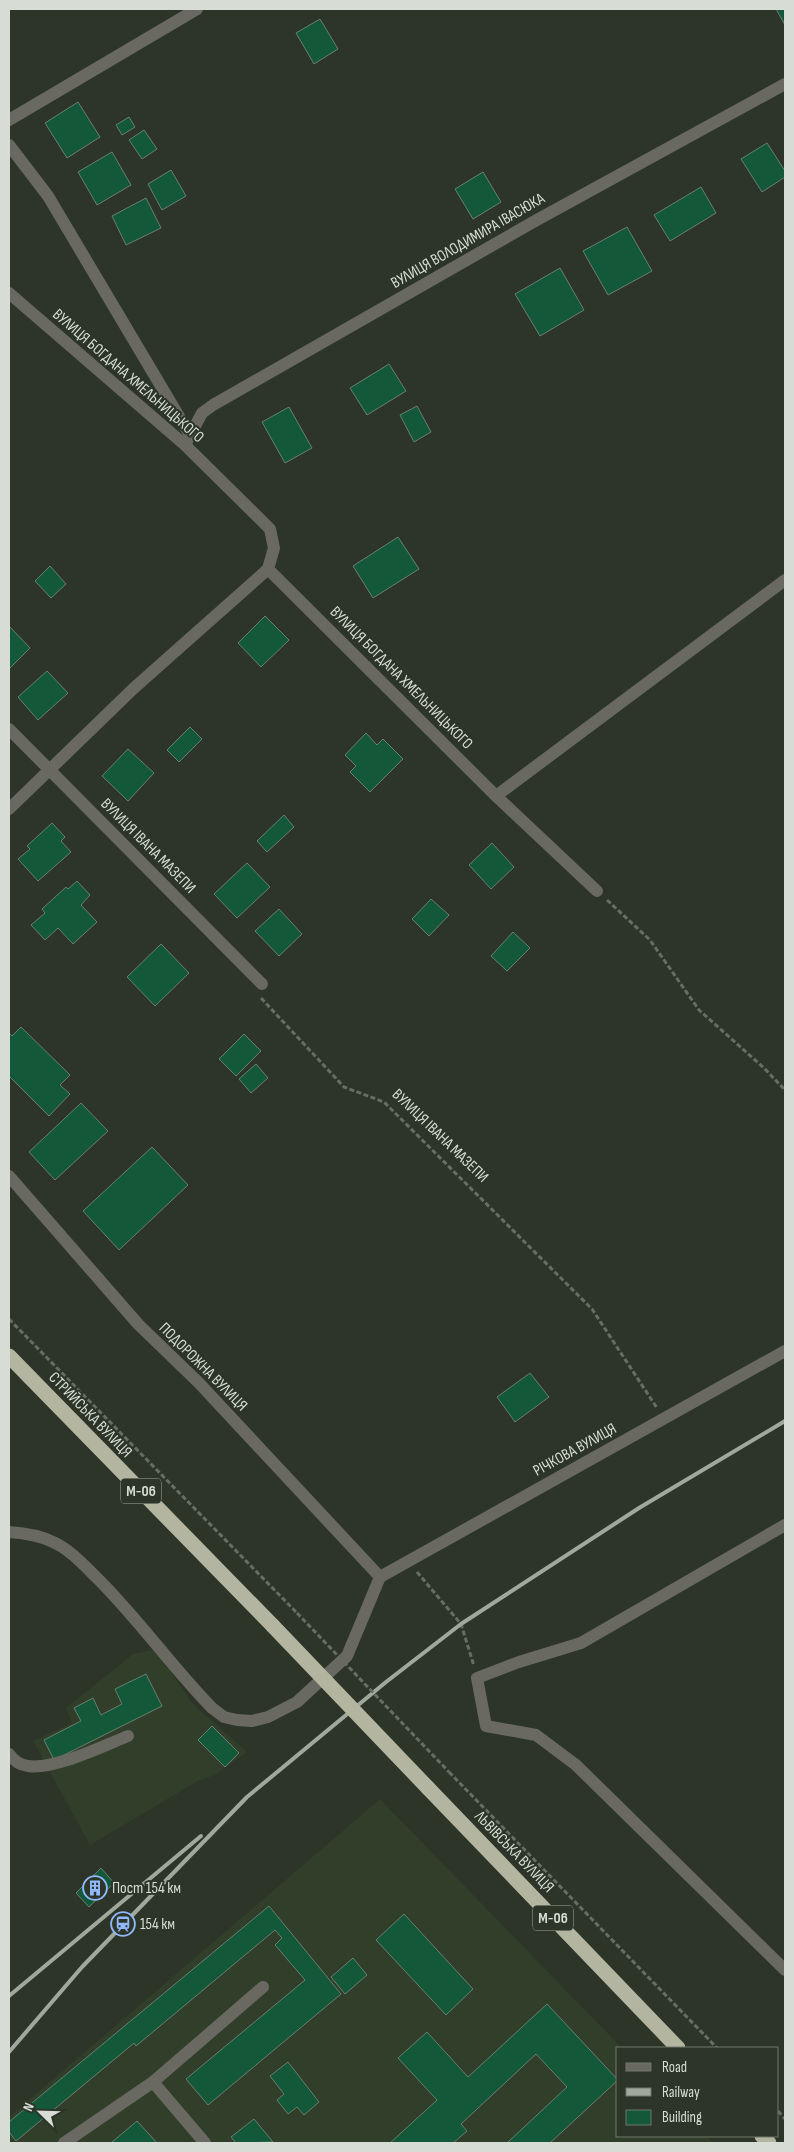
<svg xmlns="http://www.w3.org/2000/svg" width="794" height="2152" font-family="'Sofia Sans Condensed',sans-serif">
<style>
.built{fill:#313e29}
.building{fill:#125839;stroke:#6b7e73}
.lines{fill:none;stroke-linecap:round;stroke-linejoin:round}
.path{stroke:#666e62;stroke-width:3;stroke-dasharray:5 2.5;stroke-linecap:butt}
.minor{stroke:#696961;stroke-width:12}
.highway{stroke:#b4b5a1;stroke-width:15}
.rail{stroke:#a0a79d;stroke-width:4}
.path-bridge{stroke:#666e62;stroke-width:3;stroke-dasharray:5 2.5;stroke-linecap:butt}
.highway-bridge{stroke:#b4b5a1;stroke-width:15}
.labels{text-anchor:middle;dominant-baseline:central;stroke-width:4;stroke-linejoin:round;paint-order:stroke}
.shield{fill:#2c3527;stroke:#a4aba0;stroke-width:1}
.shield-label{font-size:15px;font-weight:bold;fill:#d7ddd4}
.street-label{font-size:16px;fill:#d7ddd4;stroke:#2c3527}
.poi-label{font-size:16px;fill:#d7ddd4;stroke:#2c3527;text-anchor:start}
</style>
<rect width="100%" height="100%" fill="#2c3527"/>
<g class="built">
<polygon points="156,1649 192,1703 247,1752 215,1775 198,1781 90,1845 33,1741 72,1723 66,1708 133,1654"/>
<polygon points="380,1799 622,2048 618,2048 618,2136 707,2136 714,2143 9,2143 9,2117"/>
</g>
<g class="building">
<polygon points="776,9 785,9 785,25"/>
<polygon points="320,19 338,49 314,64 296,33"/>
<polygon points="78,102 100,137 67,158 45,123"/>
<polygon points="129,117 135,127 122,135 116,125"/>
<polygon points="144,130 157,149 142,159 129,140"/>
<polygon points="767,143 785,171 785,177 762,192 741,159"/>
<polygon points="112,152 131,185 97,205 78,172"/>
<polygon points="171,170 186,196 162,210 148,184"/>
<polygon points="483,172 501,202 473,219 455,189"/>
<polygon points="701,187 716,213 670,241 654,215"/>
<polygon points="146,198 161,228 126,245 112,216"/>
<polygon points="627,227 652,271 608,295 583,251"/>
<polygon points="560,268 584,310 540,336 515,294"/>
<polygon points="389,364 406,391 367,415 350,388"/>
<polygon points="417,406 431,432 414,442 400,415"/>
<polygon points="289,407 312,448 285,463 262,422"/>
<polygon points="398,537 419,569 373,598 353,566"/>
<polygon points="50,566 66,584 51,598 35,581"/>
<polygon points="265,616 289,640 261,667 238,643"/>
<polygon points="9,626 30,648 9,669"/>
<polygon points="47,671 68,693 38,720 18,697"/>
<polygon points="190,727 202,739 179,762 167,750"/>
<polygon points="366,733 377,745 383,739 403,759 370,792 350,772 356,766 345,755"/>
<polygon points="128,749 154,773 128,801 102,776"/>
<polygon points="284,815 294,827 267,852 257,841"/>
<polygon points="52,823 65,837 61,841 71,852 38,881 18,859 30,849 27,846"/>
<polygon points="492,843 514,867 491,889 469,865"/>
<polygon points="247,863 270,887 237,918 214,894"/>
<polygon points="77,881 90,895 81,905 97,922 73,944 58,928 45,940 31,925 45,913 42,909 66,887 68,889"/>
<polygon points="431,899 449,915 429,936 412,919"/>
<polygon points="279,909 302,934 279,956 255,931"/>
<polygon points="513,932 530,948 507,971 491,956"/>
<polygon points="161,944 189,973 155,1006 127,977"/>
<polygon points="21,1027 70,1075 60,1085 70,1094 49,1116 9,1076 9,1033 12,1036"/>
<polygon points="244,1034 261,1051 236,1076 219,1059"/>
<polygon points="256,1064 268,1078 251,1093 239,1079"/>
<polygon points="81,1103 108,1131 55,1180 29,1152"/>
<polygon points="152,1147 188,1185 119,1250 83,1211"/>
<polygon points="530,1373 549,1397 515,1422 497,1397"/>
<polygon points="146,1674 162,1706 54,1760 44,1740 81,1721 74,1708 93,1698 101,1715 122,1704 115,1689"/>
<polygon points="212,1726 239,1753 225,1767 198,1740"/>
<polygon points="101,1868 114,1883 89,1907 76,1893"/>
<polygon points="269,1906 341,1994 208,2105 186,2079 305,1980 275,1945 282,1938 275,1930 136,2046 134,2043 16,2141 9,2132 9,2122"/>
<polygon points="404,1914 473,1989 446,2015 376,1940"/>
<polygon points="353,1958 367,1975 345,1994 331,1977"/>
<polygon points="547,2004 618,2080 550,2143 507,2143 567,2087 536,2054 461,2124 467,2131 453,2143 390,2143 437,2100 398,2058 427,2032 468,2077"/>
<polygon points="288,2062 319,2102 304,2115 297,2107 288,2114 277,2100 284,2094 270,2076"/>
<polygon points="254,2119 273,2142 236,2143 231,2137"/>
<polygon points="137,2121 157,2143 111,2143"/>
</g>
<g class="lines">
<g class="path">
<polyline points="607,900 650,940 699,1010 764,1068 785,1090"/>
<polyline points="261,998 344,1087 384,1102 592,1309 657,1408"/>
<polyline points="9,1319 297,1613"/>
<polyline points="417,1572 461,1624 474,1666"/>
<polyline points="449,1772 717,2048"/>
<polyline points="778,2111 785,2119"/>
</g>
<g class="minor">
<polyline points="9,120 197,9"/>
<polyline points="9,145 48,196 190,435"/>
<polyline points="9,293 185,445 270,529 274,548 268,569 496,796 597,891"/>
<polyline points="185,445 202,413 213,405 535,221 785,84"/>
<polyline points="9,729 262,984"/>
<polyline points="496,796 785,580"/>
<polyline points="9,809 134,688 268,569"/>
<polyline points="9,1176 138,1324 199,1383 380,1577"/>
<polyline points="785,1525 581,1643 519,1662 477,1678 486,1726 536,1735 576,1765 785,1970"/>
<path d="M9,1532C24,1533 39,1535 53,1542C69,1549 83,1564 95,1576C137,1617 171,1666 212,1708L224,1717L237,1720L252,1721L268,1717L297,1702L347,1656L380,1577"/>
<polyline points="380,1577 785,1351"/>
<path d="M9,1754C14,1761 19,1765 28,1766C54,1770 103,1746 128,1736"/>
<polyline points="153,2082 205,2143"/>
<polyline points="64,2143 153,2082 263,1987"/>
</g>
<g class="highway">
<polyline points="9,1356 273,1626"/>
<polyline points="428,1788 678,2048"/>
<polyline points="762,2136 769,2143"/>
</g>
<g class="rail">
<polyline points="9,1996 201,1836"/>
<polyline points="9,2052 82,1967 247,1797 386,1682 461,1624 639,1508 785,1421"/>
</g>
<polyline class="path-bridge" points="297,1613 449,1772"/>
<polyline class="highway-bridge" points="273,1626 428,1788"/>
</g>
<defs>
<g id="building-ring" transform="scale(1.25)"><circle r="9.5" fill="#2c3527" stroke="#8fb8fd" stroke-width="1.5"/><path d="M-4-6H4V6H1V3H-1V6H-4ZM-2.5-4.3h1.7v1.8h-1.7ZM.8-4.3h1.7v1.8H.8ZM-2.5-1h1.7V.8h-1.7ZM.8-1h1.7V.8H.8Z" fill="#8fb8fd"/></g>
<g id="station-ring" transform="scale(1.25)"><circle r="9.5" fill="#2c3527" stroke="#8fb8fd" stroke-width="1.5"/><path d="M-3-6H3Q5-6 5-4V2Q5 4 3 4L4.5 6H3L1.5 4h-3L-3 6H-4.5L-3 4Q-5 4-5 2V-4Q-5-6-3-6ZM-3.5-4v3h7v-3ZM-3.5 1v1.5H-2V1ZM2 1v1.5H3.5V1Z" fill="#8fb8fd"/></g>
</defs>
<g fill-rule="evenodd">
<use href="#building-ring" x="95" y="1888"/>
<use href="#station-ring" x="123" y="1924"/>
</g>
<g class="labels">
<g class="shield">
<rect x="121" y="1478.5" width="40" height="25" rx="4"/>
<rect x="533" y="1905.5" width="40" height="25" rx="4"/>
</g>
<g class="shield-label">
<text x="141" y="1491">М-06</text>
<text x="553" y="1918">М-06</text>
</g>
<g class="street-label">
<text transform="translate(468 241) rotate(-30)">ВУЛИЦЯ ВОЛОДИМИРА ІВАСЮКА</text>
<text transform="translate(128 376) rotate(41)">ВУЛИЦЯ БОГДАНА ХМЕЛЬНИЦЬКОГО</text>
<text transform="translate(401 678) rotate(45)">ВУЛИЦЯ БОГДАНА ХМЕЛЬНИЦЬКОГО</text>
<text transform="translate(148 846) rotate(45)">ВУЛИЦЯ ІВАНА МАЗЕПИ</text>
<text transform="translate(440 1136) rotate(44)">ВУЛИЦЯ ІВАНА МАЗЕПИ</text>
<text transform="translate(203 1367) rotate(45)">ПОДОРОЖНА ВУЛИЦЯ</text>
<text transform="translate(90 1415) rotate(46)">СТРИЙСЬКА ВУЛИЦЯ</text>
<text transform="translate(575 1450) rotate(-29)">РІЧКОВА ВУЛИЦЯ</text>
<text transform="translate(514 1852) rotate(46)">ЛЬВІВСЬКА ВУЛИЦЯ</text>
</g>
<g class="poi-label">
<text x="112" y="1888">Пост 154 км</text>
<text x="140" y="1924">154 км</text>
</g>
</g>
<rect width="794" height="2152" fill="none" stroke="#d7ddd4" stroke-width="20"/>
<rect x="616" y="2047" width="162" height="90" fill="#2c3527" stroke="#70786c"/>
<rect x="626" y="2063" width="25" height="8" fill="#696961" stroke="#70786c"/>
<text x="662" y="2072" font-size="15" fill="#d7ddd4">Road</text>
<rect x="626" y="2088" width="25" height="8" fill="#a0a79d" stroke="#70786c"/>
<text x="662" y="2097" font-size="15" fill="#d7ddd4">Railway</text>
<rect x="626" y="2110" width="25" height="15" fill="#125839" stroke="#70786c"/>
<text x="662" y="2122" font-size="15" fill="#d7ddd4">Building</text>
<g transform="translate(40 2112) rotate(293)" stroke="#2c3527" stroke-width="4" paint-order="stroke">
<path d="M0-4L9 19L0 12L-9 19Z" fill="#d7ddd4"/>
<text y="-8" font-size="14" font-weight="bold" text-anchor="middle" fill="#d7ddd4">N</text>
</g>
</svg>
